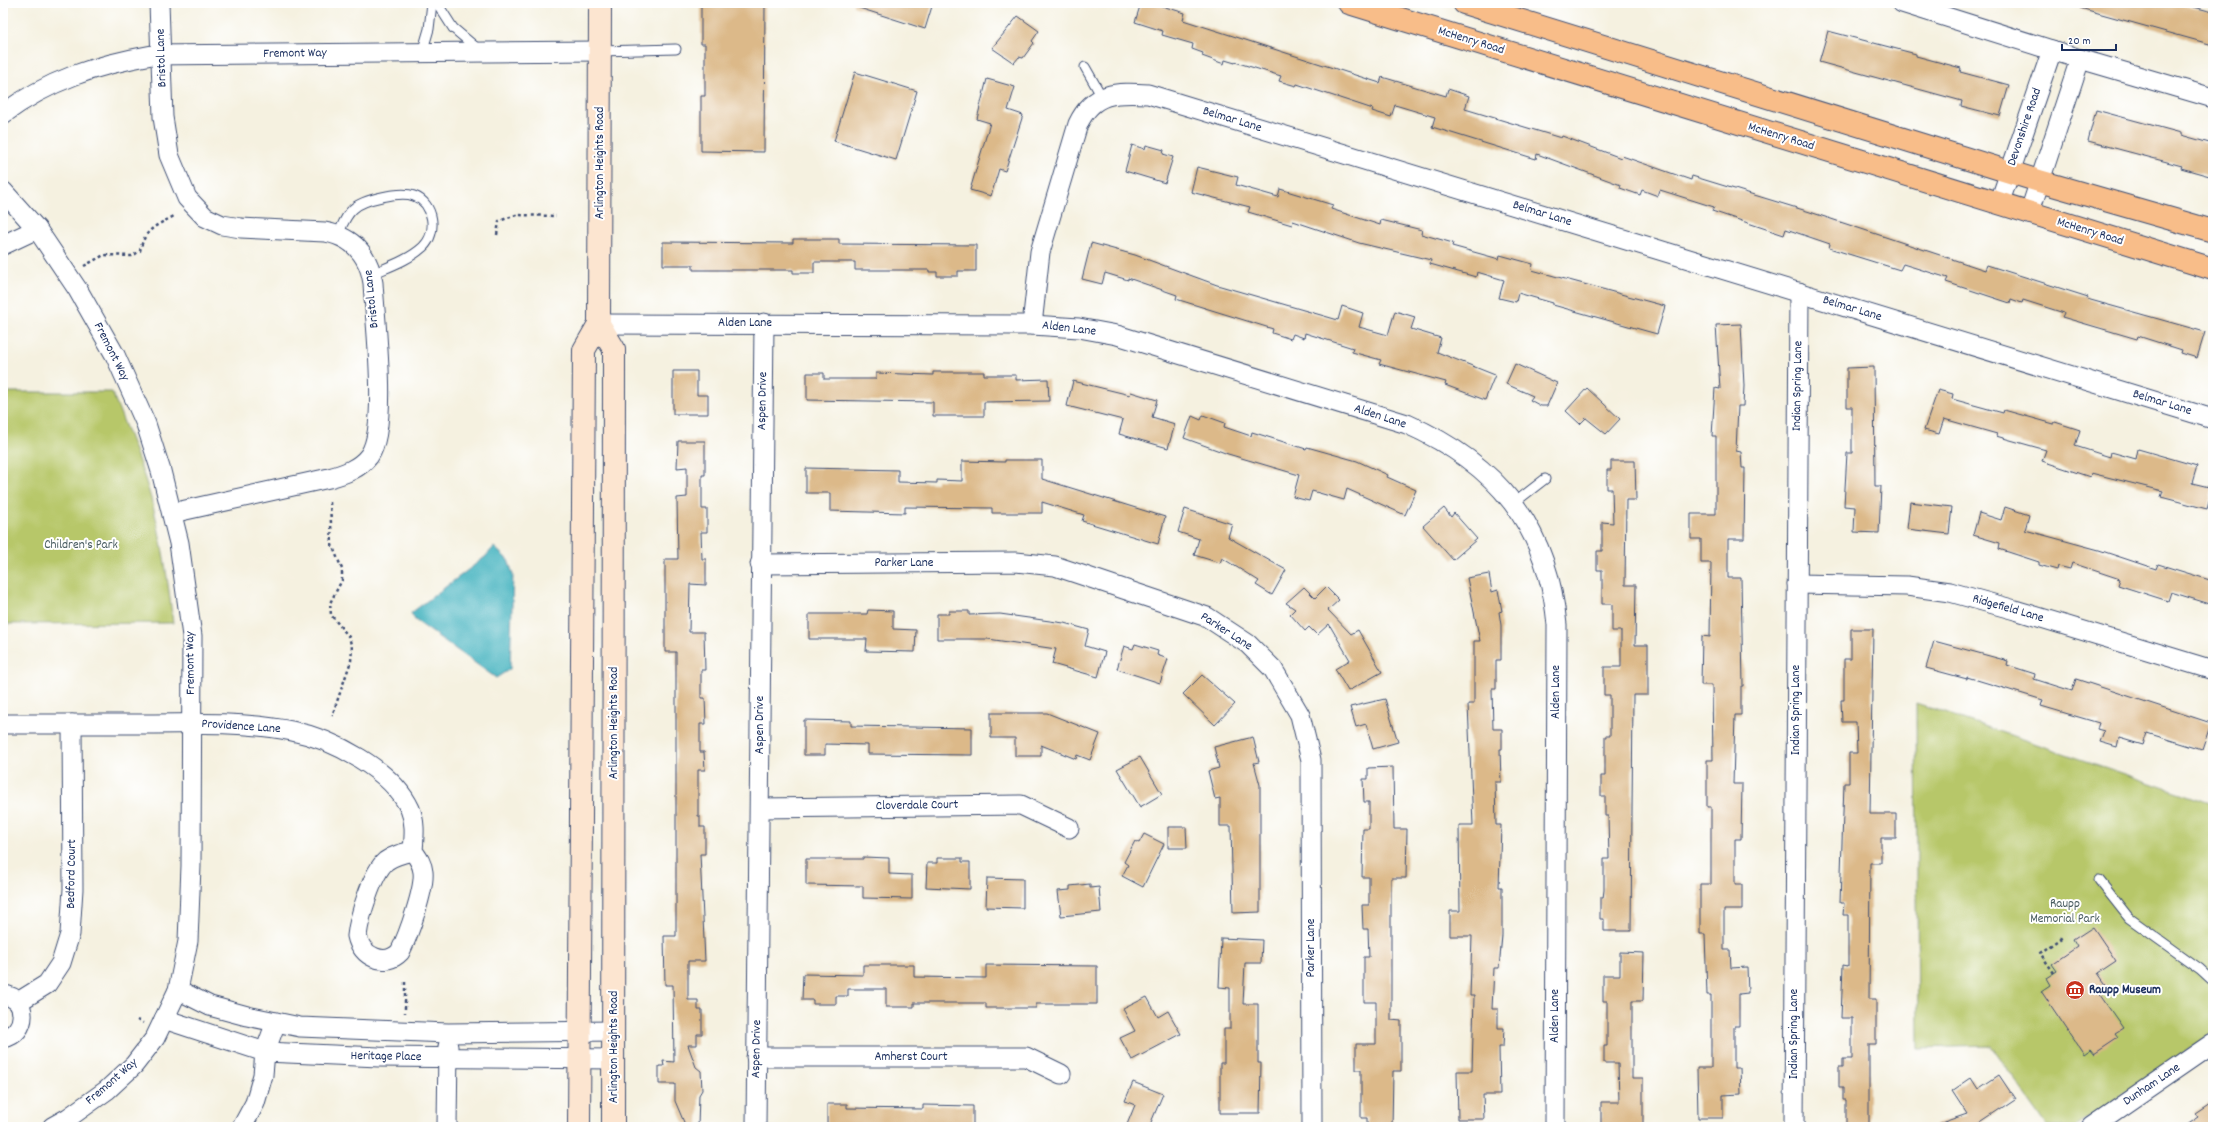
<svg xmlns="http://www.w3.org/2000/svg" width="2216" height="1130" font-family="Dekko,sans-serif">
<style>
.green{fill:#b7c769;stroke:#697b64}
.water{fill:#45b3bf;stroke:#30718e}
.building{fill:#dcb989}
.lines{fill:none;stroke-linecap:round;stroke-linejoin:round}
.service-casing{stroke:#3c4c72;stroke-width:11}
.minor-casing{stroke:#3c4c72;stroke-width:21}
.secondary-casing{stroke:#3c4c72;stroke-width:24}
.primary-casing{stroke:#3c4c72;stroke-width:24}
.path{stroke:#3c4c72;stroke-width:2.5;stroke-dasharray:3 3;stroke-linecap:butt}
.service{stroke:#fff;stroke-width:9}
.minor{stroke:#fff;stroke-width:19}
.secondary{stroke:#fce5d0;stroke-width:22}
.primary{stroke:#f8bd89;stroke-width:22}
.labels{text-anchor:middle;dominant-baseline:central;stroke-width:4;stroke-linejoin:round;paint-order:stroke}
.street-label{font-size:13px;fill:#1b2f5e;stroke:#fff}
.park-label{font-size:13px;fill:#4a5d61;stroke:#fff}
.poi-label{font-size:13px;font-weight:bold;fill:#1b2f5e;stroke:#fff;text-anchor:start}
</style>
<rect width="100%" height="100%" fill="#fff"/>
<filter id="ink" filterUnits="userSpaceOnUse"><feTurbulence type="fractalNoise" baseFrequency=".025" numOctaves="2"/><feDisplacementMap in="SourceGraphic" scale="8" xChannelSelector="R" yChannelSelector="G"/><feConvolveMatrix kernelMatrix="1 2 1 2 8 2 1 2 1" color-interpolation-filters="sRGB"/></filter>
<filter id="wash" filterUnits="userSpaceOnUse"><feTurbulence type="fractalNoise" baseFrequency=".012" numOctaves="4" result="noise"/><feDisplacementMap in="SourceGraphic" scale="16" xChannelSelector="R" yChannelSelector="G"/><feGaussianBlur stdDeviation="0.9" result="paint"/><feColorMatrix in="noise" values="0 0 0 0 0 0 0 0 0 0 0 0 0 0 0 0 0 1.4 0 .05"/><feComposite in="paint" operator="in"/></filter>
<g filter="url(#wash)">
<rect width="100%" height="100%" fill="#f5f1e0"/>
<g class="green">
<path d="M3,392H112C125,426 140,460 150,495C162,536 168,581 173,623L3,624Z"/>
<polygon points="1916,703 2213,804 2213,1032 2076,1127 2048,1127 1991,1046 1918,1048"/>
</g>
<polygon class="water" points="494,547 508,560 513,574 510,669 496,678 415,620 411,613 485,557"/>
<g id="blocks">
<g class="building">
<polygon points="701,3 765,3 764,152 701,151 701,96 705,96 705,44 701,44"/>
<polygon points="853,3 933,3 925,29 853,6"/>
<polygon points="1141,3 1152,3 1185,13 1183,20 1380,83 1382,77 1446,96 1448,89 1469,96 1465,109 1561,138 1562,136 1621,158 1622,156 1691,180 1692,176 1810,212 1985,270 1987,265 2088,297 2087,299 2205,332 2197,358 2181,353 2182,350 2138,336 2137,339 2062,317 2064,313 2023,300 2022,303 2011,299 2010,303 1946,282 1948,278 1903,264 1900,270 1829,248 1830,244 1786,229 1784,235 1712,211 1714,207 1660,190 1658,196 1642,190 1640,195 1620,188 1621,185 1537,154 1536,159 1432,127 1435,117 1395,105 1391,117 1372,111 1373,109 1297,84 1296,86 1279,81 1281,76 1235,62 1235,63 1225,60 1224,64 1202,56 1203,53 1192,49 1193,44 1162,35 1163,31 1135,22"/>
<polygon points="2081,3 2178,3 2213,12 2213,45 2080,8"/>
<polygon points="1018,16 1039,31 1032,41 1034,43 1023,58 1019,57 1014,63 992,48"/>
<polygon points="1828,31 1916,54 1916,56 1961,68 1960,72 2009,85 2000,116 1961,106 1962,101 1819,62"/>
<polygon points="855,72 917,91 896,160 834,141"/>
<polygon points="987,79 1015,87 1008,110 1023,115 1005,171 999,169 991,196 970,190 990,123 977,119"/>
<polygon points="2096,110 2181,133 2181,135 2213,144 2213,177 2181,168 2182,166 2088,141"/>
<polygon points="1132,145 1145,149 1146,145 1164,150 1163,154 1173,157 1165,183 1125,171"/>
<polygon points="1197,167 1238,177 1236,185 1278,197 1280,189 1333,205 1331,209 1380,225 1381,220 1422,230 1421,234 1453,243 1452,246 1499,259 1500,255 1533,264 1532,270 1665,306 1657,334 1553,305 1553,303 1518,293 1516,302 1499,298 1504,280 1477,272 1476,277 1430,264 1431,260 1359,243 1293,221 1292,225 1248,212 1250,207 1191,192"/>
<polygon points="793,239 839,239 839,244 976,245 976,271 958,271 958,276 937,276 937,272 929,272 929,270 855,270 855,262 814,262 814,273 793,273 793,270 693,270 693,265 663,265 663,242 793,243"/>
<polygon points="1091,243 1135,255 1217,285 1338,320 1342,306 1363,313 1359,327 1388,335 1395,311 1415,317 1411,329 1441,338 1437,352 1495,375 1485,400 1445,385 1446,382 1379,364 1381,360 1352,352 1353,348 1305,333 1304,338 1293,334 1291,339 1272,333 1273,329 1176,299 1177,295 1128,278 1128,280 1105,273 1102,284 1082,279"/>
<polygon points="1741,324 1744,386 1743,406 1738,406 1736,451 1741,452 1742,468 1745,468 1744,539 1728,539 1728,578 1741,578 1743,686 1741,686 1741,715 1735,715 1733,784 1742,784 1741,839 1735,839 1735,884 1742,884 1742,910 1724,910 1724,950 1730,950 1731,968 1747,967 1748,993 1739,994 1739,1026 1734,1026 1734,1068 1740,1068 1741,1094 1723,1095 1723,1118 1698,1118 1697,1068 1711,1068 1711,995 1707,995 1705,934 1700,934 1700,884 1711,884 1711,807 1707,807 1707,760 1713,760 1712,685 1701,685 1702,636 1710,637 1711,563 1701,563 1701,539 1691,539 1691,514 1716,514 1716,436 1712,436 1715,388 1720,389 1716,325"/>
<polygon points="1515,364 1557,383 1547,406 1541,406 1530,400 1533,396 1506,384"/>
<polygon points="1874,367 1875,486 1881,486 1879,533 1854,532 1855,507 1844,506 1847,453 1852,453 1852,407 1847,407 1847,368"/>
<polygon points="673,371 697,371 697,395 708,395 708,414 673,414"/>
<polygon points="933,372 984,372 984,375 1016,375 1016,380 1048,379 1049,401 984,402 984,416 933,416 933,402 807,400 807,373 824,373 824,379 876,379 876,373 933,375"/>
<polygon points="1073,381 1130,395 1131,392 1157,400 1152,417 1175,424 1168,448 1119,434 1123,420 1067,406"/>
<polygon points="1587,388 1620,419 1606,434 1586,418 1580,424 1566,411"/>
<polygon points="1938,390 1953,394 1952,399 2003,413 2004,410 2054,424 2055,422 2080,430 2075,446 2110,457 2111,452 2136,459 2138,449 2197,466 2192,483 2213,488 2207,509 2161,497 2163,491 2091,473 2090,477 2042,461 2046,450 1996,436 1997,434 1944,419 1939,434 1924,430"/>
<polygon points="1203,415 1225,423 1224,427 1251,436 1252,432 1306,449 1307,447 1357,461 1388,475 1387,477 1416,490 1405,515 1347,489 1344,500 1312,491 1309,501 1293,497 1299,475 1228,454 1184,438 1192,416 1201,420"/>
<polygon points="678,441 705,441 705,475 702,475 702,509 707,509 707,532 701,532 702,559 706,559 706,585 690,584 689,632 704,632 705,670 701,670 701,698 705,698 706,724 700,724 700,752 704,752 705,770 698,770 698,816 700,816 700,827 705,827 705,854 700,854 705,961 688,961 688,1000 698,1000 698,1010 702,1010 702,1034 697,1034 697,1045 688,1045 696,1067 701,1071 702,1090 699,1095 698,1127 686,1127 675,1101 675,1084 659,1084 659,1066 664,1066 663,1061 674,1062 673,985 665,985 664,936 676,936 676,652 665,652 665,559 678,559 677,498 687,497 687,467 677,468"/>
<polygon points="1005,460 1042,460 1042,479 1165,517 1158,544 1082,521 1084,515 1042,502 1042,513 992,513 992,508 905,507 905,513 830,511 830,493 806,493 806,468 898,470 898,482 937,483 937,480 962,481 962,461 1005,462"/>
<polygon points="1611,461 1635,461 1636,500 1626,500 1625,585 1636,585 1635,645 1648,645 1648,695 1633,695 1631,931 1604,931 1604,919 1600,919 1600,898 1603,898 1604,890 1604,859 1609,859 1608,816 1605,816 1605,796 1601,796 1601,776 1605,776 1605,736 1610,736 1610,695 1604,695 1604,667 1621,667 1621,631 1612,631 1612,604 1602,604 1602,570 1597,570 1597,551 1602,551 1602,522 1613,523 1612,489 1607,489 1607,470 1611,470"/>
<polygon points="1910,502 1952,507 1949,534 1907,529"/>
<polygon points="2005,507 2029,515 2025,530 2099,550 2156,569 2158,564 2213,581 2213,605 2171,592 2168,601 2118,585 2120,579 2072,563 2070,569 2058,566 2057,570 2039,565 2039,562 1999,549 2000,543 1973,535 1979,513 2001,520"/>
<polygon points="1444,508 1451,517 1454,513 1477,539 1453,560 1423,526"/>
<polygon points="1185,509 1232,524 1228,537 1286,570 1272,595 1256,585 1259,581 1222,558 1220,563 1194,555 1199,539 1178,532"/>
<polygon points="1489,574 1492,592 1498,590 1502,611 1499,612 1501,625 1501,660 1496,660 1496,689 1492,689 1493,729 1502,729 1502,749 1500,749 1501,782 1495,782 1496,825 1501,825 1499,887 1502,887 1502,936 1499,968 1494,968 1492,1009 1498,1009 1498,1028 1504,1028 1503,1047 1499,1047 1500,1095 1483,1095 1484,1119 1458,1119 1457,1071 1472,1071 1474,996 1470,996 1472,936 1450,936 1450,911 1460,911 1459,825 1473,825 1468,704 1474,704 1474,641 1480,641 1467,578"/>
<polygon points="1304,587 1315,598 1326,587 1339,600 1328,610 1351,634 1358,630 1382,672 1348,691 1335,669 1350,660 1329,624 1317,635 1309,627 1305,631 1290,614 1295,609 1286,603"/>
<polygon points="868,610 893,611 893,629 916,630 915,652 866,651 867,639 809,639 809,614 867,614"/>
<polygon points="949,611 969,611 969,615 1000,614 1064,623 1089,630 1085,646 1105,652 1098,677 1052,664 1056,649 988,639 937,639 937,614 949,614"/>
<polygon points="1851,629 1873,629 1870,814 1896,814 1896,838 1881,838 1881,863 1870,863 1869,999 1876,999 1876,1044 1869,1044 1869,1127 1846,1127 1846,1100 1843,1100 1843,1088 1839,1088 1839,1067 1843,1067 1843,1059 1852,1059 1852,1018 1841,1018 1843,965 1848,966 1848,915 1843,915 1844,903 1840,903 1844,783 1849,783 1849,753 1857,753 1856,722 1842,722 1841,700 1844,700 1844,659 1851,659"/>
<polygon points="1934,641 2008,661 2007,665 2035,674 2034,679 2072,691 2076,679 2211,723 2202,750 2147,733 2143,745 2119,738 2117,747 2100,742 2104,731 2097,729 2099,723 2041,706 2043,700 1967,677 1967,679 1926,668"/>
<polygon points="1135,644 1158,651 1157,655 1168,659 1160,683 1117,669 1124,646 1133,649"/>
<polygon points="1202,675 1235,704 1215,725 1183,694"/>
<polygon points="1385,699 1398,742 1373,749 1366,724 1356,727 1350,707"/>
<polygon points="991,713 1047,713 1100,734 1090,760 1077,755 1076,759 1041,745 1041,756 1015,756 1015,738 991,738"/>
<polygon points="804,720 851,721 851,726 972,728 972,755 868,754 868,745 825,744 825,755 804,755"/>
<polygon points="1253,737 1259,762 1254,763 1260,785 1260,912 1233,913 1231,826 1220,826 1220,798 1215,799 1208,771 1219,768 1214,747"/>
<polygon points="1140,757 1162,794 1140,807 1117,769"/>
<polygon points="1393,767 1394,829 1407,829 1406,878 1391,878 1391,1020 1401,1021 1401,1071 1393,1071 1392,1127 1367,1127 1367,1118 1361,1118 1361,1070 1356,1070 1356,1044 1376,1044 1376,1002 1364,1002 1364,957 1369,957 1368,929 1363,929 1362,905 1369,905 1369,877 1362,877 1363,829 1369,829 1369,802 1364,802 1363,779 1368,779 1368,768"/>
<polygon points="1168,827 1186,827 1187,848 1168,848"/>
<polygon points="1144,834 1164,844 1143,887 1122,876 1128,865 1124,862 1135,841 1139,843"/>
<polygon points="863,857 889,858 889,874 912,875 912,899 863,898 863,886 806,885 806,859 863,859"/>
<polygon points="937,858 962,858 962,862 970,862 970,889 926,887 927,863 937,863"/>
<polygon points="987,878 1023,879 1023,908 986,907"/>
<polygon points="1090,884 1090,888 1099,887 1101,912 1061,916 1058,891 1070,890 1070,886"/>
<polygon points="2093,927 2116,961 2098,973 2109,989 2100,995 2123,1028 2115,1033 2118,1037 2094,1053 2090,1048 2083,1053 2041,991 2050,985 2046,978 2057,971 2052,964 2077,947 2073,940"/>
<polygon points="1221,938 1262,940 1261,963 1245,963 1243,1004 1258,1004 1258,1063 1261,1063 1260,1113 1220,1113 1220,1063 1224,1063 1224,1029 1230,1029 1230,988 1219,987"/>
<polygon points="1620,952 1644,953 1643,1001 1632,1001 1632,1078 1643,1078 1643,1127 1601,1127 1601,1102 1619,1102 1618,1063 1604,1063 1604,1046 1607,1046 1607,1001 1603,1001 1603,975 1620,975"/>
<polygon points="863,965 914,965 914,977 986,978 986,965 1097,966 1097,1004 1036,1004 1036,1008 986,1008 986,1003 914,1003 914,1007 886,1007 886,989 848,989 848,996 836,996 836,1004 813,1004 813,1000 802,1000 803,974 863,975"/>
<polygon points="1147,997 1158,1017 1168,1011 1181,1034 1132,1060 1120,1038 1135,1031 1123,1009"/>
<polygon points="1999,1075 2015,1099 1973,1127 1936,1127 1935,1125 1967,1114 1952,1091 1971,1078 1978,1089"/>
<polygon points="1133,1082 1163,1094 1149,1127 1126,1127 1135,1105 1125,1101"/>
<polygon points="2213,1101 2213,1127 2183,1127 2198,1117 2195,1113"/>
<polygon points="827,1104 847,1104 847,1108 923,1109 923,1105 973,1106 973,1127 827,1127"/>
</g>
</g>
</g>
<g filter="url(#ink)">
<use href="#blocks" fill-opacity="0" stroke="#3c4c72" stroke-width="1"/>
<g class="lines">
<g class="service-casing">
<g id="service">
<polyline points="437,3 453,28 479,50"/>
<polyline points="600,51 676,49"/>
<polyline points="422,53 429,29 432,3"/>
<polyline points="1085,67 1102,97"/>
<path d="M338,235C342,226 345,216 353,209C363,199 401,191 414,196C434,203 438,233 423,247C409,260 388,267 372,274"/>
<polyline points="1514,503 1545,479"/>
<polyline points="2099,880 2129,918 2200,969 2213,981"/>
</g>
</g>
<g class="minor-casing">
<g id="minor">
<path d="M159,3L163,117L169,155L187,198L205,217L222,225L241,228L325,232C353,237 369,255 373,283C375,321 389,428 369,456C359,469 344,474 329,478L172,513"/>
<polyline points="1902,3 2080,59 2213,98"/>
<path d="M3,114C49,80 96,65 152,55L600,51"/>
<polyline points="3,191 37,229 78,290 115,355 146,424 161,471 179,543 192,636 191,866 188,941 178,990 155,1038 134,1065 107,1090 68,1118 52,1127"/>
<polyline points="1999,204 2052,50"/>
<polyline points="2029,214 2080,59"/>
<polyline points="3,245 37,229"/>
<path d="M599,324L1032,325L1079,328L1117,335L1407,424C1497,464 1548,526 1557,625L1555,1127"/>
<path d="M1032,325L1040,252L1078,124C1093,92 1116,92 1148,94L2213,419"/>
<polyline points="760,564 1016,562 1055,566 1207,617 1248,644 1273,669 1300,715 1311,760 1312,1127"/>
<polyline points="1797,584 1907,586 1950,592 2015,610 2213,670"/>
<path d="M3,724C53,724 104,724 154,724C200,723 247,722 292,731C333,739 392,770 410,809C416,823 414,837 413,851C418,858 422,863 423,872C425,889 408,936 400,952C385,968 361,956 357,936C359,918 372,873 386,861C394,855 404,853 413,851"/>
<polyline points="760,808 1021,805 1069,828"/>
<polyline points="178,990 210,1006 247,1016 300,1027 448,1033 614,1031"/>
<path d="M3,995C29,997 28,1034 3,1038"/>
<polyline points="18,1002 47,984 61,963 70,934 73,889 72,724"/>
<polyline points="164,1019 265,1052 379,1057 614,1059"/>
<polyline points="756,1057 1026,1057 1061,1074"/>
<polyline points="242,1127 255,1103 263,1075 265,1052 276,1022"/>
<polyline points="447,1127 448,1046"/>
<polyline points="756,1127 764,323"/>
<polyline points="1794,1127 1799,292"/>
<polyline points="2091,1127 2213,1043"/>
</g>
</g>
<g class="secondary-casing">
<g id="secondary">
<polyline points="599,324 614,349 613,1127"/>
<polyline points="579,1127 584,350 599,324 600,3"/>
</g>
</g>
<g class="primary-casing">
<g id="primary">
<polyline points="1349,3 2213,269"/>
<polyline points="1464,3 2039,181 2213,231"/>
</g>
</g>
<g class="path">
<polyline points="497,235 499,221 516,215 556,216"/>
<path d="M84,266L104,255L132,256L140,251C145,228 156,226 174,216"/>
<polyline points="330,502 332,545 342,569 342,580 330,603 331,615 349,637 352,648 351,661 332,716"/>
<polyline points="2054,973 2040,953 2064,936"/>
<polyline points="405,982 405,1013"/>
<polyline points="137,1020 143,1023"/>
</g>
<use href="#service" class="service"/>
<use href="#minor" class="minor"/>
<use href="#secondary" class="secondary"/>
<use href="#primary" class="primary"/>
</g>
</g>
<defs>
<g id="museum-disc" transform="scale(1)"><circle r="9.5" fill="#c8321e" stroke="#fff"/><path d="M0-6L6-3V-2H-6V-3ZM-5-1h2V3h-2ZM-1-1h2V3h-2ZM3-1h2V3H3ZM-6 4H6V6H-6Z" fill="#fff"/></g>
</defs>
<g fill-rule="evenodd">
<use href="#museum-disc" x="2075" y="990"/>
</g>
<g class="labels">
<g class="street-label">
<text transform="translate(1471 41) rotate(17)">McHenry Road</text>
<text transform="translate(295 54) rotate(-1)">Fremont Way</text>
<text transform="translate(162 58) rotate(-92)">Bristol Lane</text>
<text transform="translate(1232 120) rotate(17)">Belmar Lane</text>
<text transform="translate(2025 127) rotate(-71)">Devonshire Road</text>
<text transform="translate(1781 137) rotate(17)">McHenry Road</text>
<text transform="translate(600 163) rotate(-90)">Arlington Heights Road</text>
<text transform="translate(1542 214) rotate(17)">Belmar Lane</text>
<text transform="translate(2090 232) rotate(17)">McHenry Road</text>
<text transform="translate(372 299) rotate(-96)">Bristol Lane</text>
<text transform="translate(1852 309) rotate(17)">Belmar Lane</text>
<text x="745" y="323">Alden Lane</text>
<text transform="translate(1069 329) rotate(7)">Alden Lane</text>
<text transform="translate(111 352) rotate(63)">Fremont Way</text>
<text transform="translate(1798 386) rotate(-89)">Indian Spring Lane</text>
<text transform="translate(763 401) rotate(-89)">Aspen Drive</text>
<text transform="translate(2162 403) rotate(17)">Belmar Lane</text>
<text transform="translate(1380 417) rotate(18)">Alden Lane</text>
<text x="904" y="563">Parker Lane</text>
<text transform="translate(2008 609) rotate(16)">Ridgefield Lane</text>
<text transform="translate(1226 632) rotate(33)">Parker Lane</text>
<text transform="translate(191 663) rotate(-91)">Fremont Way</text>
<text transform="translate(1556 692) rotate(-90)">Alden Lane</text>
<text transform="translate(1796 710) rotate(-90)">Indian Spring Lane</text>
<text transform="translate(614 723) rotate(-90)">Arlington Heights Road</text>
<text transform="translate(760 725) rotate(-90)">Aspen Drive</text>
<text transform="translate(241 727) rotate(4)">Providence Lane</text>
<text transform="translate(917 806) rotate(-1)">Cloverdale Court</text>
<text transform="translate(72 874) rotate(-89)">Bedford Court</text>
<text transform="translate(1311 948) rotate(-90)">Parker Lane</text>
<text transform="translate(1555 1016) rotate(-90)">Alden Lane</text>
<text transform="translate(1794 1034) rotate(-90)">Indian Spring Lane</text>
<text transform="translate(614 1047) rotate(-90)">Arlington Heights Road</text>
<text transform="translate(757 1049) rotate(-89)">Aspen Drive</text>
<text transform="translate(386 1057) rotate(1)">Heritage Place</text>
<text x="911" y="1057">Amherst Court</text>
<text transform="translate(112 1082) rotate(-41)">Fremont Way</text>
<text transform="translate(2152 1085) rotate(-34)">Dunham Lane</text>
</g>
<g class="park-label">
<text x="81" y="545">Children's Park</text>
<text x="2065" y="904">Raupp<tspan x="2065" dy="15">Memorial Park</tspan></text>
</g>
<g class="poi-label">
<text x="2089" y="990">Raupp Museum</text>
</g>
</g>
<rect width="2216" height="1130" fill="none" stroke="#fff" stroke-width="16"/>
<path d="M2062 44v6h54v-6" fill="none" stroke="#1b2f5e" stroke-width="2"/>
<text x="2068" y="44" font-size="12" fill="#1b2f5e" stroke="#ffffff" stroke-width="3" paint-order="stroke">20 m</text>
</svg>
